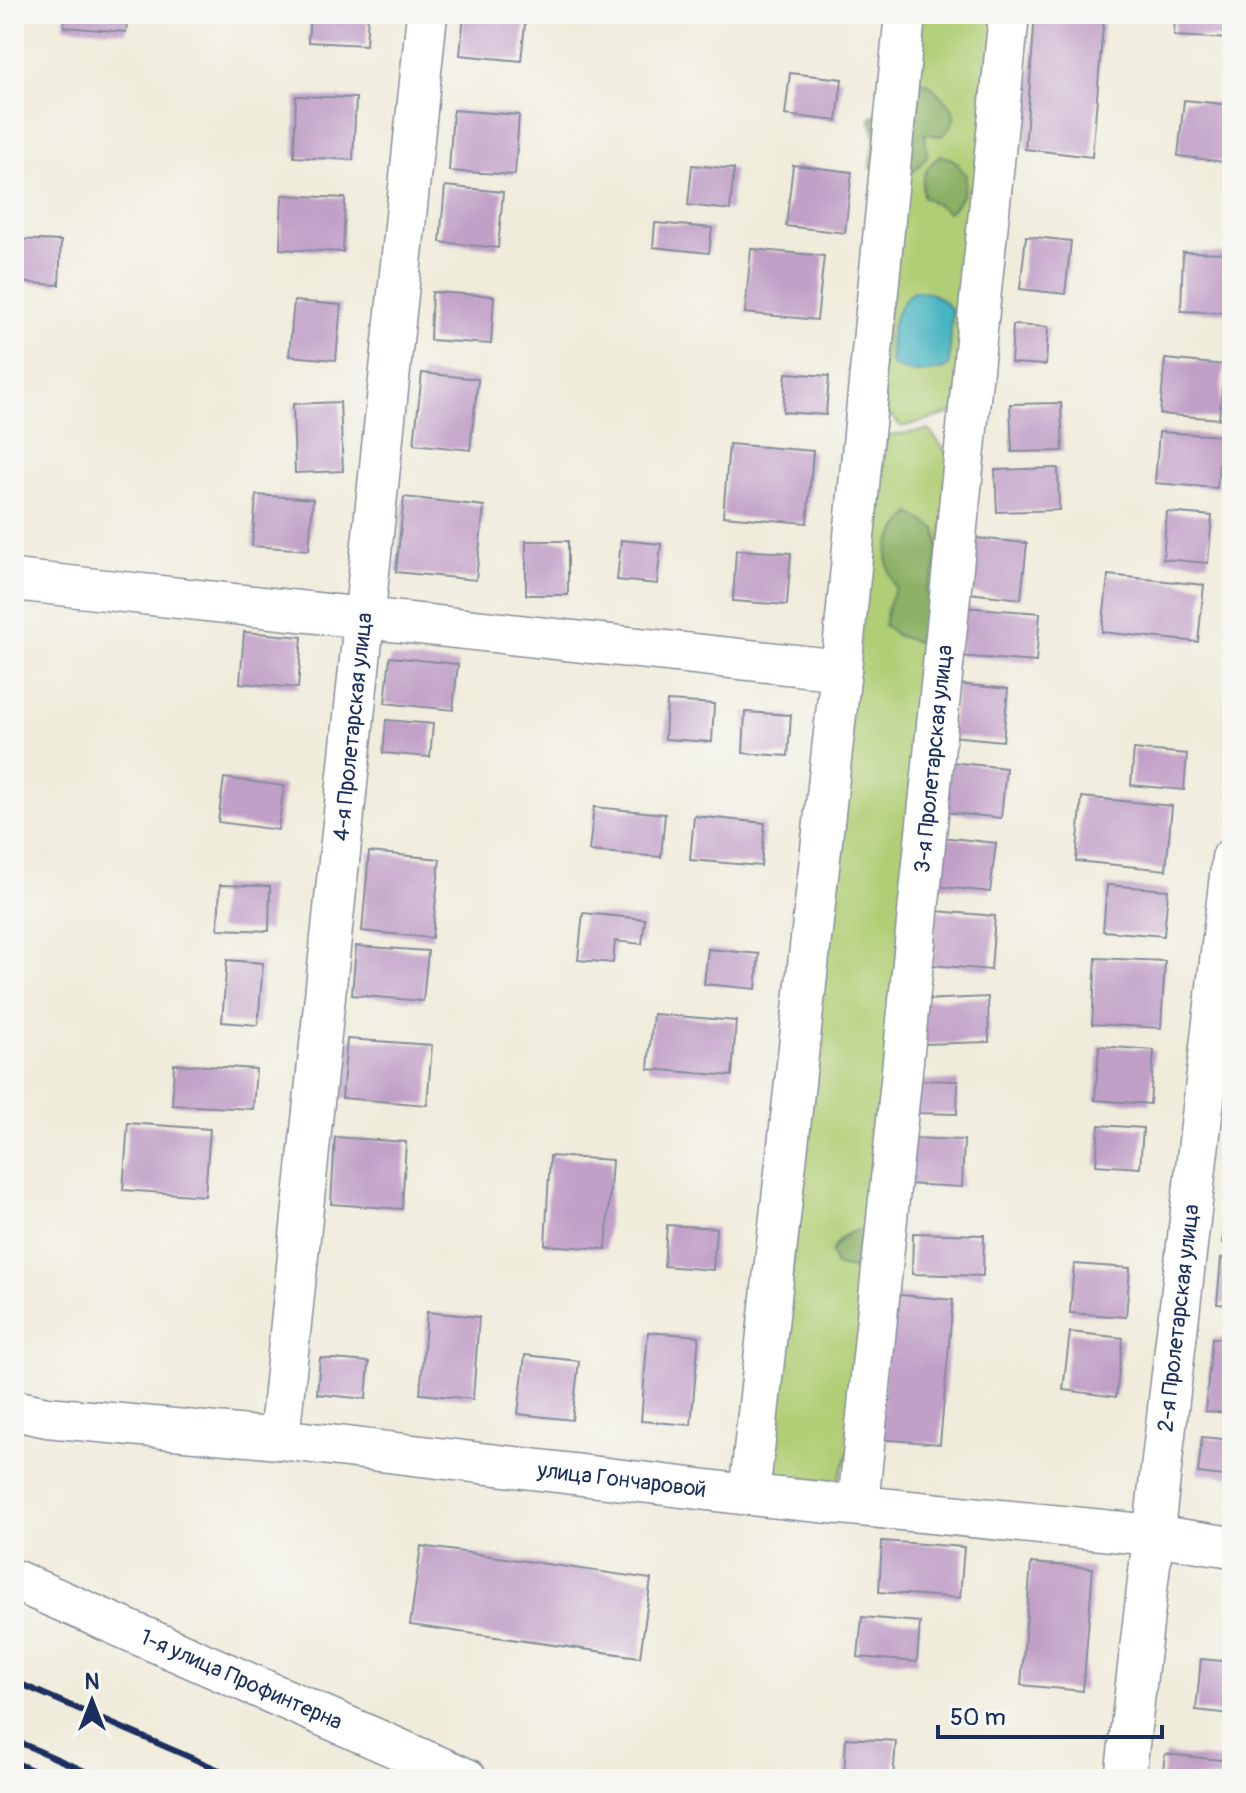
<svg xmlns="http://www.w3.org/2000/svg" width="1246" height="1793" font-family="Pangolin,sans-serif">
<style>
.green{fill:#b0ce74;stroke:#667e69;stroke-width:2}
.forest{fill:#8cb166;stroke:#547062;stroke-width:2}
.water{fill:#46b4c1;stroke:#307290;stroke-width:2}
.building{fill:#c1a0c7}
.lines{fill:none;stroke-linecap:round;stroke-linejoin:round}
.minor-casing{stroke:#868e9c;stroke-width:43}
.minor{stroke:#fff;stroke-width:40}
.rail{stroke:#1b2f5e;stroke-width:6}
.labels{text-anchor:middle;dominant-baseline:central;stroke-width:6;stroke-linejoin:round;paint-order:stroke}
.street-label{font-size:22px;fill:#1b2f5e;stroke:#f6f6f2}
</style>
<rect width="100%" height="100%" fill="#f6f6f2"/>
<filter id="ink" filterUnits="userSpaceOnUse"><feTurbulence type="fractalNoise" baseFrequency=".0125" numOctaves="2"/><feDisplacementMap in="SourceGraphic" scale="16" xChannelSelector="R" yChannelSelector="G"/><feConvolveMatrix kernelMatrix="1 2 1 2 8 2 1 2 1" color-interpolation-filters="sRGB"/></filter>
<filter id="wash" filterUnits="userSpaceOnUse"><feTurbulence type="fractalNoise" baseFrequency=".006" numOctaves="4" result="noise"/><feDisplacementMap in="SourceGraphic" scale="32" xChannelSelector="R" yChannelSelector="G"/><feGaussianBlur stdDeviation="1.8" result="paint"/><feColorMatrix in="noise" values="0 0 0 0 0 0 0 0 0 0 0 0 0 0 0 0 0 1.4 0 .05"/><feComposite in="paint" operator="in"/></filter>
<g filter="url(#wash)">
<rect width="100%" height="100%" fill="#f0ecdb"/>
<g class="green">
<polygon points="919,14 1001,14 963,410 902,427 878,404"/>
<polygon points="929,430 950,457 850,1450 836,1485 772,1473 875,437"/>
</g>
<g class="forest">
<path d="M921,82C931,83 930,85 937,92C953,107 964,118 941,136L925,134L927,156C908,183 898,178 870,168L875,137L870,119Z"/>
<path d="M941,155L954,160L966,175C965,191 961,202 948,212L923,196C920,177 926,167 941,155Z"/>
<path d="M911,513L936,529C940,548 939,573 926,588C933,609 934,625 917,642L896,635L884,625L889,602L896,588C879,555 888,539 911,513Z"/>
<path d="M861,1229L869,1230L873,1262L859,1270L836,1266L831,1254C835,1240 846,1233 861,1229Z"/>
</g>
<path class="water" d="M913,291C932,291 940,296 952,310L949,366C936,375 904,374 891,365C889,336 890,311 913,291Z"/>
<g id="blocks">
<g class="building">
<polygon points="65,14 128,14 126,32 64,27"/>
<polygon points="310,14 368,14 366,45 308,42"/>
<polygon points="464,14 526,14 521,61 460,55"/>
<polygon points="1035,14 1104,14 1092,157 1025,149"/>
<polygon points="1175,14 1232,14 1232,39 1174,36"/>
<polygon points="790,73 842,79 837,121 785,115"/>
<polygon points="296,96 356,98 353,160 294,157"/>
<polygon points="1184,100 1232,105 1232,163 1178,156"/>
<polygon points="453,110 519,115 515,175 449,171"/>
<polygon points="692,165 734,169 730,210 688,205"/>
<polygon points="793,165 852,172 845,233 786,226"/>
<polygon points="445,186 503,192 498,248 440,242"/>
<polygon points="282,195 345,198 343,252 280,249"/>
<polygon points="655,223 712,228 709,253 653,247"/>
<polygon points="1026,236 1071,241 1065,294 1020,289"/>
<polygon points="14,239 61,241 59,285 14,282"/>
<polygon points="751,249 824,256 817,320 745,313"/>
<polygon points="1183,252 1232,253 1232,313 1181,311"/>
<polygon points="432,292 494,296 491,344 430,340"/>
<polygon points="294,301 341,305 336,360 289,356"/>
<polygon points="1013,325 1048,327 1046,365 1011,363"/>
<polygon points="1165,359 1224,365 1219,419 1160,414"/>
<polygon points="422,373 478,379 470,450 414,444"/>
<polygon points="786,373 829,376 826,415 783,412"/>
<polygon points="340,402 343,471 295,473 293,404"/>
<polygon points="1061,403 1063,451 1012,452 1010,404"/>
<polygon points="1159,432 1221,436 1217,488 1155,483"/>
<polygon points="729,444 813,451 807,523 723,516"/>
<polygon points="1058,468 1059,510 997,512 995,470"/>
<polygon points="256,495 313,499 309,550 252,546"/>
<polygon points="404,497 484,506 476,580 396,572"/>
<polygon points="1167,512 1212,516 1208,563 1163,559"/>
<polygon points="976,538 1027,543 1021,599 969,593"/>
<polygon points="621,540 661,544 657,584 617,580"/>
<rect x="526" y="541" width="42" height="54"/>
<polygon points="736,550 791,553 787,605 733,601"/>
<polygon points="1108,575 1204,585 1198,642 1102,632"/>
<polygon points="963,607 1040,613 1036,662 959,656"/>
<polygon points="244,632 302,637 298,688 240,683"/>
<polygon points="390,657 458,664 453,710 385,703"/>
<polygon points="957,684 1008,689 1003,741 951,736"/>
<polygon points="667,701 714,704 712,742 665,739"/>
<polygon points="745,712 791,715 788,756 743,753"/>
<polygon points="386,720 433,724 430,757 383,753"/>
<polygon points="1134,749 1187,754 1184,790 1131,785"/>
<polygon points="950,762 1006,768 1001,818 944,812"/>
<polygon points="224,778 284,786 278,830 218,822"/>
<polygon points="1082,797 1172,806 1166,870 1076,861"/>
<polygon points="594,807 665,814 661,857 589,851"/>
<polygon points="694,816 765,823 761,866 690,860"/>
<polygon points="941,837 996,843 990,892 936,886"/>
<polygon points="369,852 440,859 432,938 362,931"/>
<polygon points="220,885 270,886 269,931 218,929"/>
<polygon points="1107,885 1168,890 1164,936 1103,931"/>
<polygon points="936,911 995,916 991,970 932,965"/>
<polygon points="583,913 645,919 642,944 615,941 613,963 578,960"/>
<polygon points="356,946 428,951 423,1001 352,995"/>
<polygon points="708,949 759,954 756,989 704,984"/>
<polygon points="1096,958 1165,961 1161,1028 1092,1024"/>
<polygon points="227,960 263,963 258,1025 222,1022"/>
<polygon points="988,997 989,1042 923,1044 922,1000"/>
<polygon points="653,1014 736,1021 732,1076 648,1069"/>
<polygon points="347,1039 432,1045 427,1105 342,1098"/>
<polygon points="1099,1046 1154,1050 1150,1104 1095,1100"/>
<polygon points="174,1064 256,1069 253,1109 172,1105"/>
<polygon points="916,1080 958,1081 957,1114 915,1113"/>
<polygon points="128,1123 210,1129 205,1196 123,1190"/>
<polygon points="1099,1125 1143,1128 1140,1168 1096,1165"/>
<polygon points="335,1137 406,1142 402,1209 331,1204"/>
<polygon points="908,1138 964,1140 962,1187 906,1184"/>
<polygon points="550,1156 612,1160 606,1249 545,1245"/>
<polygon points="1227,1180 1232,1181 1232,1244 1223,1243"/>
<polygon points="667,1225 716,1228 713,1270 664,1266"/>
<polygon points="913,1233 984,1235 983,1276 912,1274"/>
<polygon points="1221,1258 1232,1259 1232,1305 1217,1304"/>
<polygon points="1074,1264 1130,1268 1126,1317 1070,1313"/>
<polygon points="891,1294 953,1300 940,1444 879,1439"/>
<polygon points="427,1312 479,1317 473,1399 420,1394"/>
<polygon points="648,1332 699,1336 691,1425 641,1421"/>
<polygon points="1070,1332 1123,1338 1116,1397 1063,1390"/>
<polygon points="1212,1338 1232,1339 1232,1413 1205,1411"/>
<polygon points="525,1355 579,1361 572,1420 518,1414"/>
<polygon points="320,1358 369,1362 366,1399 317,1394"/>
<polygon points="1202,1437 1232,1440 1232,1477 1198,1473"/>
<polygon points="882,1541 964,1547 960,1598 879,1592"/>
<polygon points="421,1546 651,1579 640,1657 410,1625"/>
<polygon points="1031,1563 1093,1568 1083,1691 1021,1685"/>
<polygon points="862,1617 920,1622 917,1662 858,1657"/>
<polygon points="1201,1659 1232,1662 1232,1714 1196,1710"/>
<polygon points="846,1738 896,1741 893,1779 844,1779"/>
<polygon points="1165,1754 1229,1761 1227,1779 1162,1779"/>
</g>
</g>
</g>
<g filter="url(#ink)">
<use href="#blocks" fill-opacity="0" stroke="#868e9c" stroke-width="2"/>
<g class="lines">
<g class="minor-casing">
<g id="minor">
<polyline points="14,580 841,670"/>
<path id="s1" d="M14,1410L47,1417L279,1439L749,1495L1153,1535L1232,1547"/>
<path id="s2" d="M279,1439L427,14"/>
<polyline points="749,1495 841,670 905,14"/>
<path id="s3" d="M858,1505L1009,14"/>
<path id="s4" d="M14,1580L467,1779"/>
<path id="s5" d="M1125,1779L1232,858"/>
</g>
</g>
<use href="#minor" class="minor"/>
<g class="rail">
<polyline points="14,1681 240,1779"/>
<polyline points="14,1740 103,1779"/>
<polyline points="14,1762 53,1779"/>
</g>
</g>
</g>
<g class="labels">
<g class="street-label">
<text stroke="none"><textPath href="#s2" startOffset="716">4-я Пролетарская улица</textPath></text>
<text stroke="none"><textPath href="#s3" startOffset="750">3-я Пролетарская улица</textPath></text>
<text stroke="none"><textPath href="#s5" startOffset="464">2-я Пролетарская улица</textPath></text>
<text stroke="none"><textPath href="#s1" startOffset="612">улица Гончаровой</textPath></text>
<text stroke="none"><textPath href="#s4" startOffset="248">1-я улица Профинтерна</textPath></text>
</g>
</g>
<rect width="1246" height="1793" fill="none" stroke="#f6f6f2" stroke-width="48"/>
<g transform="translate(92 1701)" stroke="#f6f6f2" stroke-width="6" paint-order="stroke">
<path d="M0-6L14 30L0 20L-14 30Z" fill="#1b2f5e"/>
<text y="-12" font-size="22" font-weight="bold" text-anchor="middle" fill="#1b2f5e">N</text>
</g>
<path d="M938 1725v12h224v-12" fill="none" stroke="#1b2f5e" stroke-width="4"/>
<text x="950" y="1725" font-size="24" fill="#1b2f5e" stroke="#f6f6f2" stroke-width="6" paint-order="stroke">50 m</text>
</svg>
